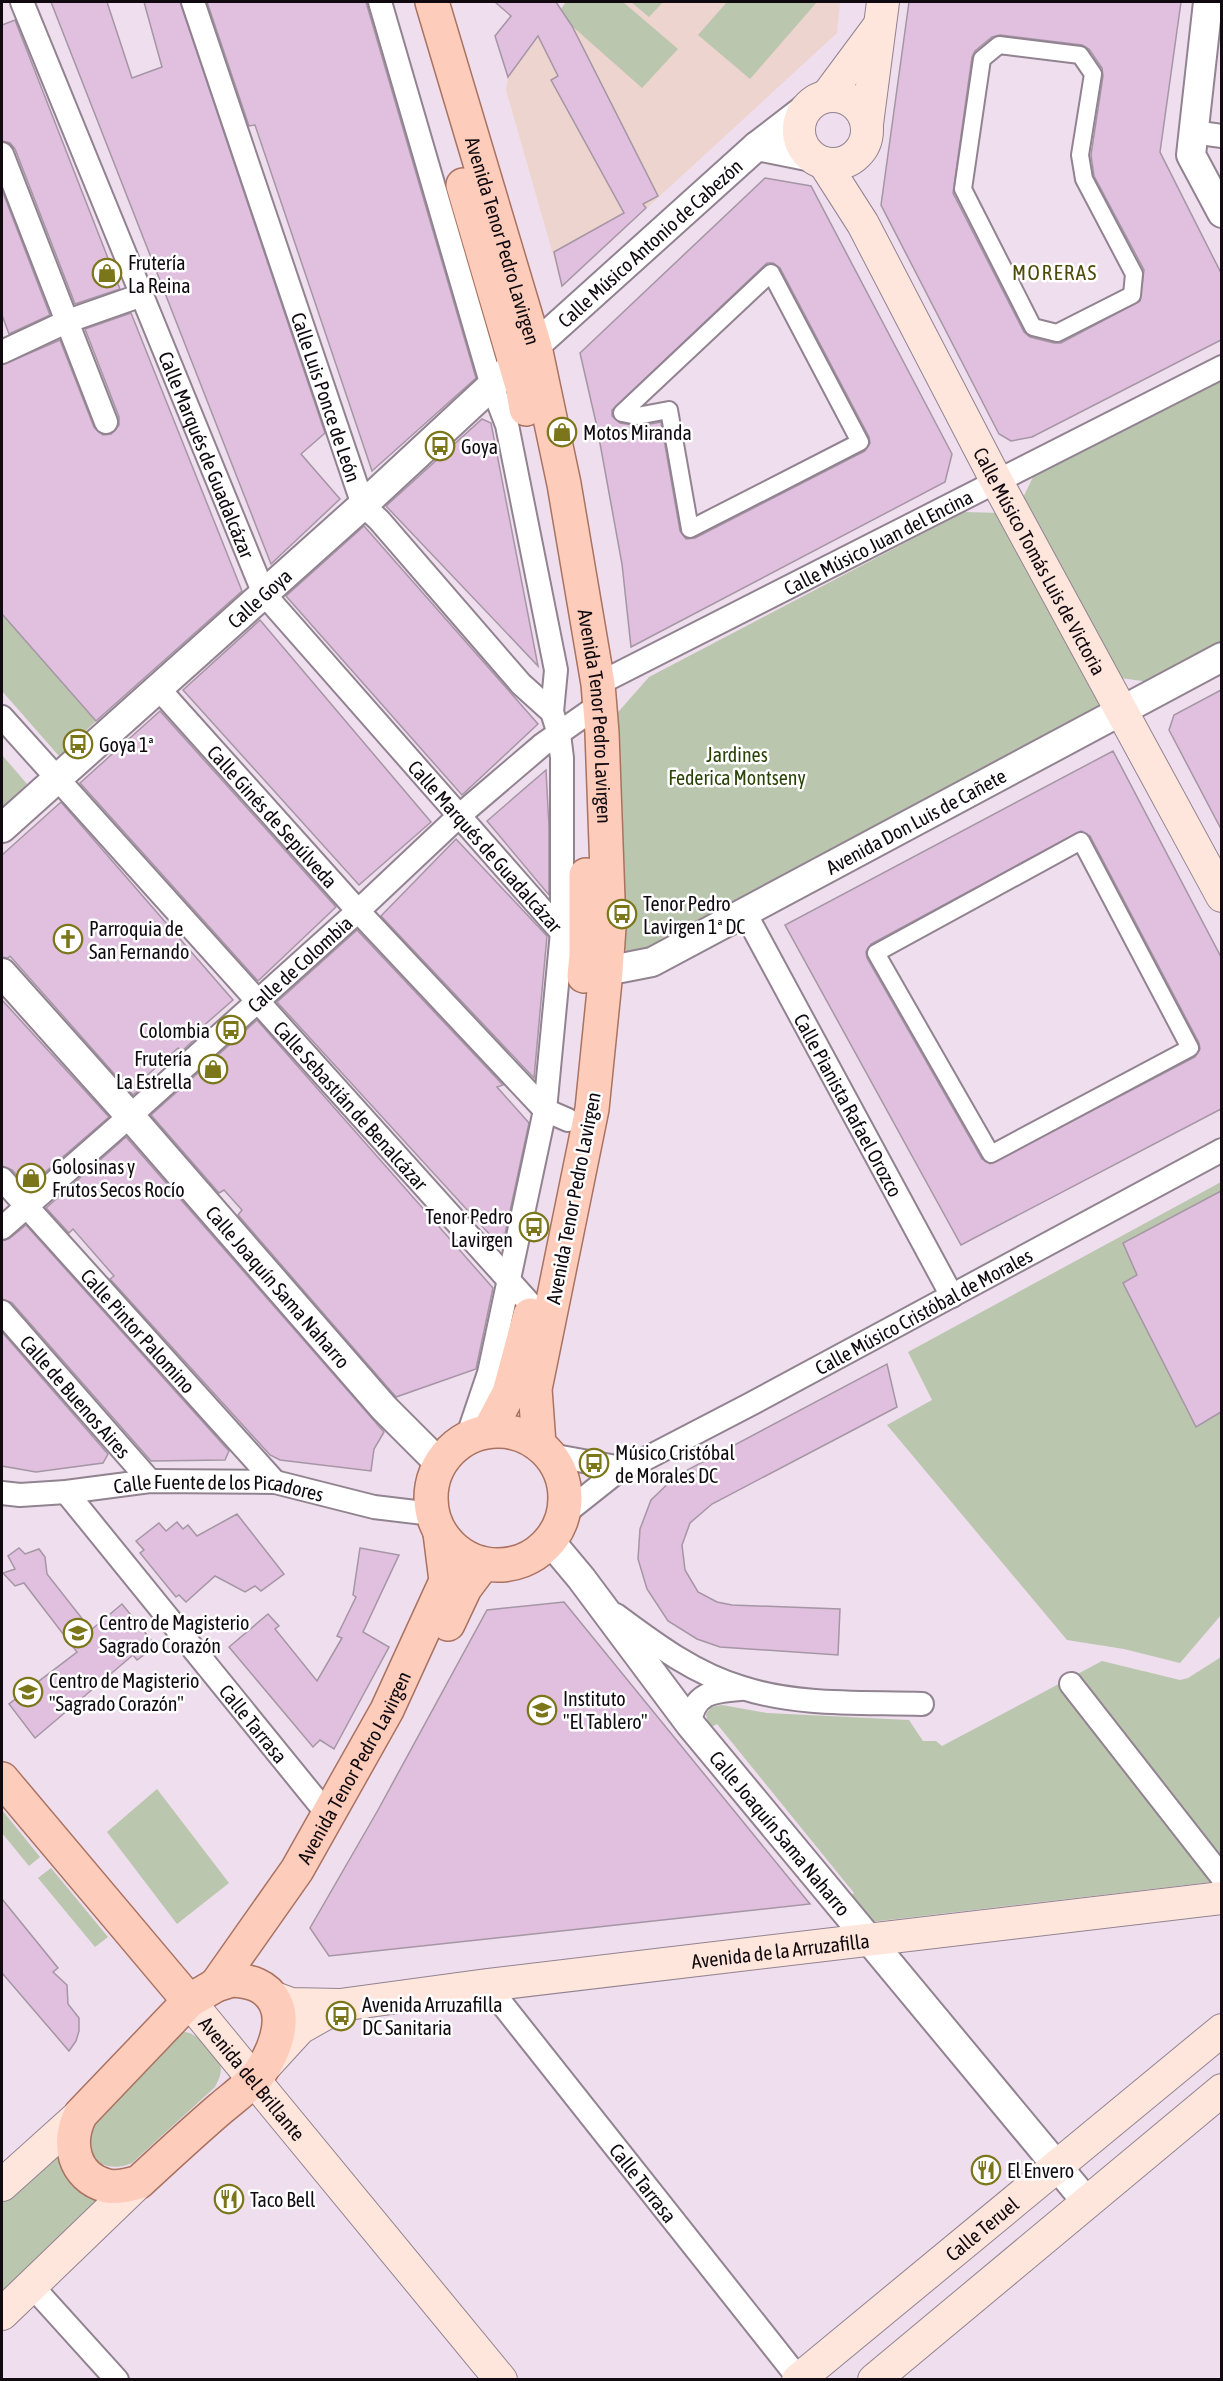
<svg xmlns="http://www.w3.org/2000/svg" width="1223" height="2381" font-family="'Asap Condensed',sans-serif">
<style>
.education{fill:#edd4ce}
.green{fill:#bac6ae}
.building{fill:#e0bfdf;stroke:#a596a4;stroke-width:1.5;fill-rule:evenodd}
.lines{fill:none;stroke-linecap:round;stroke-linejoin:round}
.pedestrian-casing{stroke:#928391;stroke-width:20}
.minor-casing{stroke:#928391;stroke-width:26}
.tertiary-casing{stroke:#928391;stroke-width:32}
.secondary-casing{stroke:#928391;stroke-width:34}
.primary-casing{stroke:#a97261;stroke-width:36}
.pedestrian{stroke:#fff;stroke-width:16}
.minor{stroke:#fff;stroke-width:22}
.tertiary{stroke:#fff;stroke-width:28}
.secondary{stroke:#fee6dc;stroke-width:32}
.primary{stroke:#fdccba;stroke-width:33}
.labels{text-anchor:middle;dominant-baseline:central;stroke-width:5;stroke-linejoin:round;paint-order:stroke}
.street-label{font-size:20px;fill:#100a10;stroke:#fff}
.poi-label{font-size:20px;fill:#100a10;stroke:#fff;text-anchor:start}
.park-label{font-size:20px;fill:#2c4308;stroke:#fff}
.neighbourhood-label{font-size:21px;letter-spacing:1.5px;fill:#4d4a09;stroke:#fff}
</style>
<rect width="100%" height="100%" fill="#efdeee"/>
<polygon class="education" points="566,2 840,2 837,33 562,286 506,90 508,77"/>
<g class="green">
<polygon points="566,2 623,2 678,49 642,88 572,26 561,9"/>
<polygon points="631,2 663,2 649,17"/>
<polygon points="727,2 817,2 750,79 698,35"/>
<polygon points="1221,379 1221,643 1150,682 1113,677 1020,504 1034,475"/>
<polygon points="964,512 1002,513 1101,705 657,945 629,954 618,940 612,719 649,677"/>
<polygon points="2,614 96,721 59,756 2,691"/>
<polygon points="2,755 27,784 2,807"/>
<polygon points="1221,1182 1221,1615 1180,1663 1124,1649 1067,1640 887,1425 932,1400 908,1352"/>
<polygon points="1221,1657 1221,1881 871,1922 848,1897 854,1893 717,1724 709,1728 706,1714 711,1707 722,1705 767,1713 909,1720 923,1741 936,1741 942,1746 1102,1661 1180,1680 1188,1678"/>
<polygon points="157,1789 229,1883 177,1924 107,1832"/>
<polygon points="2,1810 40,1857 29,1866 2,1833"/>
<polygon points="51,1868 108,1937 95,1947 38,1878"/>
<path d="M185,2032C198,2033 220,2056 221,2069C221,2075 218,2081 215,2087L132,2163C118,2170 97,2168 89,2151C87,2145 88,2137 87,2131L180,2033Z"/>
<polygon points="54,2155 103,2205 2,2299 2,2203"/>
</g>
<g class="building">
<polygon points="51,2 107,2 132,78 162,67 144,2 180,2 325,433 301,454 340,499 271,564"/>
<polygon points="207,2 366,2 476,378 372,471 255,125 249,126"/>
<polygon points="495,2 556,2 572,26 658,196 643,204 646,208 562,286 554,252 624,213 551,80 558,76 538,36 508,77 495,36 511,16"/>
<path d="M909,2H1181L1160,152L1221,273V340L1032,437L1011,441L999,434L881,205ZM1000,35L1082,45L1089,49L1102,68L1103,76L1091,155L1094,176L1144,270L1140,301L1061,343H1054L1030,337L1024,332L953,193L972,57L975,51L992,37Z"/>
<polygon points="15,20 120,289 75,304 15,149 10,143 2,141 2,25"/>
<path d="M765,178L811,186L952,454L945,482L631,647L622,564L597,427L580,353ZM767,263H773L780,268L869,437L870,443L865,451L695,538L686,539L680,531L661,422L639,426L620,423L612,416V410Z"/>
<polygon points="2,190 50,315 9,334 2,315"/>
<polygon points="131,313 242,591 96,721 2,614 2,365 60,340 94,427 103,435 111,434 119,425 119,417 85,329"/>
<polygon points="482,419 491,423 538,666 386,506"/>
<polygon points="364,526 538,724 462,795 286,596"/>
<polygon points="260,620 431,822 359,885 183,690"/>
<polygon points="1221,690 1221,829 1169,730 1174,715"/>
<polygon points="160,711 336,907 258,981 80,783"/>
<path d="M1113,751L1221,957V1109L961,1245L785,925ZM1081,831L1090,836L1199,1043L1200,1049L1195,1057L990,1164L982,1159L867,958L866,952L871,944Z"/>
<polygon points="546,770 549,827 549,895 487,821"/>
<polygon points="61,802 233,1000 193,1035 196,1038 181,1052 178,1048 143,1079 147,1083 133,1095 10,956 8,958 2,957 2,855"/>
<polygon points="456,839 547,936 534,1078 381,916"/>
<polygon points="357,930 503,1085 497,1087 529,1123 502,1248 277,1002"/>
<polygon points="2,1000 109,1117 28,1187 12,1170 2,1166"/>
<polygon points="257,1020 493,1288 476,1369 396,1397 238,1215 242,1210 224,1190 219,1193 151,1115"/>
<polygon points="126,1137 384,1432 374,1449 371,1471 280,1460 270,1455 110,1279 114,1276 73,1229 69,1233 46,1208"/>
<polygon points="1221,1191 1221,1412 1196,1427 1123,1283 1137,1275 1123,1243"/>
<polygon points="26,1225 229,1451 225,1460 151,1461 12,1303 2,1299 2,1241 10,1238"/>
<polygon points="2,1332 108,1454 103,1463 36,1472 2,1466"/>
<polygon points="887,1364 897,1407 712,1504 690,1523 682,1545 685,1570 698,1592 717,1602 732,1605 840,1609 838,1655 720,1647 697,1639 668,1621 647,1589 638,1559 640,1529 651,1500 676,1476"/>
<polygon points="237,1514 284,1574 261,1591 255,1586 245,1592 215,1576 186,1602 179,1595 176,1597 140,1553 144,1550 136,1541 159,1523 166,1531 177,1522 183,1529 188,1525 197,1536"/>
<polygon points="19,1548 25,1554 39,1549 45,1557 47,1574 91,1630 122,1604 156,1646 137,1660 133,1655 35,1738 9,1704 77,1652 24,1583 15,1586 3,1573 15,1569 8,1556"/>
<polygon points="360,1548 399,1555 363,1632 389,1647 334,1749 320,1740 313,1747 229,1647 268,1614 279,1626 275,1629 317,1681 342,1638 337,1636 356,1597 353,1595"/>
<polygon points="564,1602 810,1904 329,1956 310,1928 378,1810 487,1610"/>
<polygon points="2,1899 58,1968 53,1972 67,1985 68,2004 79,2018 79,2031 76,2041 69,2051 2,1973"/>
</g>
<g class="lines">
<g class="pedestrian-casing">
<g id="pedestrian">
<polygon points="999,45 1080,55 1093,74 1080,155 1084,179 1134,274 1132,295 1057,333 1033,327 963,189 982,59"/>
<polygon points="771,273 860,442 690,529 669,410 637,416 622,413"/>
<polygon points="1081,841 1190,1048 991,1154 876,953"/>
</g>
</g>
<g class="minor-casing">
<g id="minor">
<path id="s1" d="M22,2L264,594L565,936"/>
<path id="s2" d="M193,2L363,505L379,520L521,684L552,712L559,734L562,758V932L545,1110L489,1373L467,1438"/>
<polyline points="380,2 492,386 507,425 556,670 552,712"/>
<polyline points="1193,132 1222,136"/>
<polyline points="2,154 106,422"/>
<polyline points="2,352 68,321 142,295"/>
<path id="s3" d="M598,684L1222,367"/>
<path id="s4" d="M158,688L358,911L545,1110L568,1120"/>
<path id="s5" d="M2,717L532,1306"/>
<path id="s6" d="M745,913L952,1296"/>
<path id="s7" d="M2,1179L275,1482"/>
<path id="s8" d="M2,1228L130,1116L358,911L460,815L542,745L599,705"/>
<path id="s9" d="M2,1312L150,1481"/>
<polyline points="550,1455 622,1468"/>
<path id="s10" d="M66,1492L329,1816"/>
<path id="s11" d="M2,1493L20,1495L66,1492L150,1481L275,1482L374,1507L432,1514"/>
<path id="s12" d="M564,1514L622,1468L647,1458L749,1405L1222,1150"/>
<path d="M616,1615C655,1644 695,1674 743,1688C799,1706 863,1702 922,1704"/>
<polyline points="1071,1684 1222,1877"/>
<path d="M690,1724C693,1693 713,1691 740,1689"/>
<path id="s13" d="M487,1985L800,2380"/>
<polyline points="32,2286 117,2380"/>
</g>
</g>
<g class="tertiary-casing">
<g id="tertiary">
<polyline points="1208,2 1191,155 1222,213"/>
<polyline points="757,146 812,157"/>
<path id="s14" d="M2,828L363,505L515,364L757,146L805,109"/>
<path id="s15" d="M606,971L652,962L1222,657"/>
<path id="s16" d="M2,973L130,1116L384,1408L440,1464"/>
<path id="s17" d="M550,1541L581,1578L690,1724L1086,2201"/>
</g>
</g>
<g class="secondary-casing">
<g id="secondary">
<circle cx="833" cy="130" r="34"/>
<polyline points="827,96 879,26"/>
<polyline points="867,124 883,2"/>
<path id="s18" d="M824,163L863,224L997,482L1222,896"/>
<path id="s19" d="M272,1997L291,2004L340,2005L487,1985L1222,1898"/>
<path id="s20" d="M189,2001L501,2380"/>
<polyline points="267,2064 300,2028 339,2006"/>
<polyline points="2,2185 81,2114"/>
<polyline points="2,2314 139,2182"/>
<path id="s21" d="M798,2380L1222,2030"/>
<polyline points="874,2380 1222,2090"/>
</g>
</g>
<g class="primary-casing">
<g id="primary">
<path id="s22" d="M432,2L535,347L564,484L598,684L602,733L609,927L606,971L592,1109L535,1389L539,1444"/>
<polyline points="463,185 522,386 526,409"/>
<polyline points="584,976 586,956 586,875"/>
<circle cx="498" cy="1498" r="67"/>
<polyline points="489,1431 509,1393 530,1315"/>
<polyline points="448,1624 465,1588 483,1564"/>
<polyline points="2,1779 189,2001"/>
<path d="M232,1980C250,1981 266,1985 275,2002C286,2023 273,2053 261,2071C251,2085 234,2097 221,2108C193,2132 166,2157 139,2182C129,2185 117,2188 107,2186C73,2177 66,2142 81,2114L189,2001L216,1985Z"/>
<path id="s23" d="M216,1985L297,1870L387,1710L446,1581L440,1533"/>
</g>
</g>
<use href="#pedestrian" class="pedestrian"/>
<use href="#minor" class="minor"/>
<use href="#tertiary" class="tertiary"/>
<use href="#secondary" class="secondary"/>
<use href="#primary" class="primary"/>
</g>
<defs>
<g id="shop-ring" transform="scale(1.5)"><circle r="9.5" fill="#fff" stroke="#7b761a" stroke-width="1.5"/><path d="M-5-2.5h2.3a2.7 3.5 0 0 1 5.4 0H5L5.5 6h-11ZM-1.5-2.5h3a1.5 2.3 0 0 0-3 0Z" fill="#7b761a"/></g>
<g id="bus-ring" transform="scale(1.5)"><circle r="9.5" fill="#fff" stroke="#7b761a" stroke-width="1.5"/><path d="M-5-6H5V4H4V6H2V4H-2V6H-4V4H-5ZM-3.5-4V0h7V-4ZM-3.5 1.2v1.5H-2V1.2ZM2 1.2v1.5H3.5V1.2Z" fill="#7b761a"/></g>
<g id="church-ring" transform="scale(1.5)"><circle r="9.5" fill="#fff" stroke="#7b761a" stroke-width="1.5"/><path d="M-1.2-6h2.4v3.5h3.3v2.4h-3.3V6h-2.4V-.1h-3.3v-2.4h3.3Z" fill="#7b761a"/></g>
<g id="university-ring" transform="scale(1.5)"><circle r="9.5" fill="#fff" stroke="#7b761a" stroke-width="1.5"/><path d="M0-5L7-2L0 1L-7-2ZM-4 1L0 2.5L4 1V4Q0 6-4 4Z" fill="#7b761a"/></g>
<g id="school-ring" transform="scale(1.5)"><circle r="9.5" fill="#fff" stroke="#7b761a" stroke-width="1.5"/><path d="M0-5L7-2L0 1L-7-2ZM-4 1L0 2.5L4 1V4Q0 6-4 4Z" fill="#7b761a"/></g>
<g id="restaurant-ring" transform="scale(1.5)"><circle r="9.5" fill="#fff" stroke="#7b761a" stroke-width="1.5"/><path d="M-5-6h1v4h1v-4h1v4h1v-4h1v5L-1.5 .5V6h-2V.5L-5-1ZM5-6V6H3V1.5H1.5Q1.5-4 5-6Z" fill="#7b761a"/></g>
</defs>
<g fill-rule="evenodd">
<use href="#shop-ring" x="107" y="273"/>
<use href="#shop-ring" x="562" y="432"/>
<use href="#bus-ring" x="440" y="446"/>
<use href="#bus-ring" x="78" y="744"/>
<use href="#bus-ring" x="622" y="914"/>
<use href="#church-ring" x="68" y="939"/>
<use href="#bus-ring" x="231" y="1030"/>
<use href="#shop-ring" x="213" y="1069"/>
<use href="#shop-ring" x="31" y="1178"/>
<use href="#bus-ring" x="534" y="1227"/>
<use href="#bus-ring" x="594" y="1463"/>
<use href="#university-ring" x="78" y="1633"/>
<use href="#university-ring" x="28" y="1692"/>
<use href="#school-ring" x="542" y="1710"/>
<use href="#bus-ring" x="341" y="2016"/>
<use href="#restaurant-ring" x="986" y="2170"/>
<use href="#restaurant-ring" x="229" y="2199"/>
</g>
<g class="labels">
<g class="street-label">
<text stroke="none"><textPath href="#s22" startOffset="249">Avenida Tenor Pedro Lavirgen</textPath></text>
<text stroke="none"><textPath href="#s14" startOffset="873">Calle Músico Antonio de Cabezón</textPath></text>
<text stroke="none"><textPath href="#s2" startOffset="417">Calle Luis Ponce de León</textPath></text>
<text stroke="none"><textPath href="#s1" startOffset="489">Calle Marqués de Guadalcázar</textPath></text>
<text stroke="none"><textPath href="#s3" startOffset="314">Calle Músico Juan del Encina</textPath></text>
<text stroke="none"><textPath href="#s18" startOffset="453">Calle Músico Tomás Luis de Victoria</textPath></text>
<text stroke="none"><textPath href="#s14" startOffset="345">Calle Goya</textPath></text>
<text stroke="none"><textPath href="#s22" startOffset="735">Avenida Tenor Pedro Lavirgen</textPath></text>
<text stroke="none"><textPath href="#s4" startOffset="172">Calle Ginés de Sepúlveda</textPath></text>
<text stroke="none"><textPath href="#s15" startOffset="346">Avenida Don Luis de Cañete</textPath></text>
<text stroke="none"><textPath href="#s1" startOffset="975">Calle Marqués de Guadalcázar</textPath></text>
<text stroke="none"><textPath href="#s8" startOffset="398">Calle de Colombia</textPath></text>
<text stroke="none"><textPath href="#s5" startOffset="522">Calle Sebastián de Benalcázar</textPath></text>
<text stroke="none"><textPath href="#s6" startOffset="218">Calle Pianista Rafael Orozco</textPath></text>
<text transform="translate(573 1198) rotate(-79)">Avenida Tenor Pedro Lavirgen</text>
<text stroke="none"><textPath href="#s16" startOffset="418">Calle Joaquín Sama Naharro</textPath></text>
<text stroke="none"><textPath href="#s12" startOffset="414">Calle Músico Cristóbal de Morales</textPath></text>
<text stroke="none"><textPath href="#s7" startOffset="204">Calle Pintor Palomino</textPath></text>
<text stroke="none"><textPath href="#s9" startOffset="112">Calle de Buenos Aires</textPath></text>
<text stroke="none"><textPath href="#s11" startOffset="218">Calle Fuente de los Picadores</textPath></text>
<text stroke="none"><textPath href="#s10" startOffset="298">Calle Tarrasa</textPath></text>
<text stroke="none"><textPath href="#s23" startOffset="258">Avenida Tenor Pedro Lavirgen</textPath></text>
<text stroke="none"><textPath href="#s17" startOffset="372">Calle Joaquín Sama Naharro</textPath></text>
<text stroke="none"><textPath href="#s19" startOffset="513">Avenida de la Arruzafilla</textPath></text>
<text stroke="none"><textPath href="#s20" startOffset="100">Avenida del Brillante</textPath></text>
<text stroke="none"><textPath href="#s13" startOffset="252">Calle Tarrasa</textPath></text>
<text stroke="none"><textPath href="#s21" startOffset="238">Calle Teruel</textPath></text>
</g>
<g class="poi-label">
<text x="128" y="262">Frutería<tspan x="128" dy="23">La Reina</tspan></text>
<text x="583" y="432">Motos Miranda</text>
<text x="461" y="446">Goya</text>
<text x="99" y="744">Goya 1ª</text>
<text x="643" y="903">Tenor Pedro<tspan x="643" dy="23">Lavirgen 1ª DC</tspan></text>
<text x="89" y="928">Parroquia de<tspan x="89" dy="23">San Fernando</tspan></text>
<text x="210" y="1030" text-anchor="end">Colombia</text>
<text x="192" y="1058" text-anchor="end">Frutería<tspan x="192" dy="23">La Estrella</tspan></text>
<text x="52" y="1166">Golosinas y<tspan x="52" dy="23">Frutos Secos Rocío</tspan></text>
<text x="513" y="1216" text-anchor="end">Tenor Pedro<tspan x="513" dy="23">Lavirgen</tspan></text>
<text x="615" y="1452">Músico Cristóbal<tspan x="615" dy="23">de Morales DC</tspan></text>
<text x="99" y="1622">Centro de Magisterio<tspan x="99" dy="23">Sagrado Corazón</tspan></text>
<text x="49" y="1680">Centro de Magisterio<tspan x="49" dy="23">"Sagrado Corazón"</tspan></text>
<text x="563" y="1698">Instituto<tspan x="563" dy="23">"El Tablero"</tspan></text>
<text x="362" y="2004">Avenida Arruzafilla<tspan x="362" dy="23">DC Sanitaria</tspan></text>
<text x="1007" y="2170">El Envero</text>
<text x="250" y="2199">Taco Bell</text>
</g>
<g class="park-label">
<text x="737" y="754">Jardines<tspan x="737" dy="23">Federica Montseny</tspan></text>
</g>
<g class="neighbourhood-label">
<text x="1055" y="272">MORERAS</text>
</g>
</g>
<rect width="1223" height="2381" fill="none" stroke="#100a10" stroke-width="6"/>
</svg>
